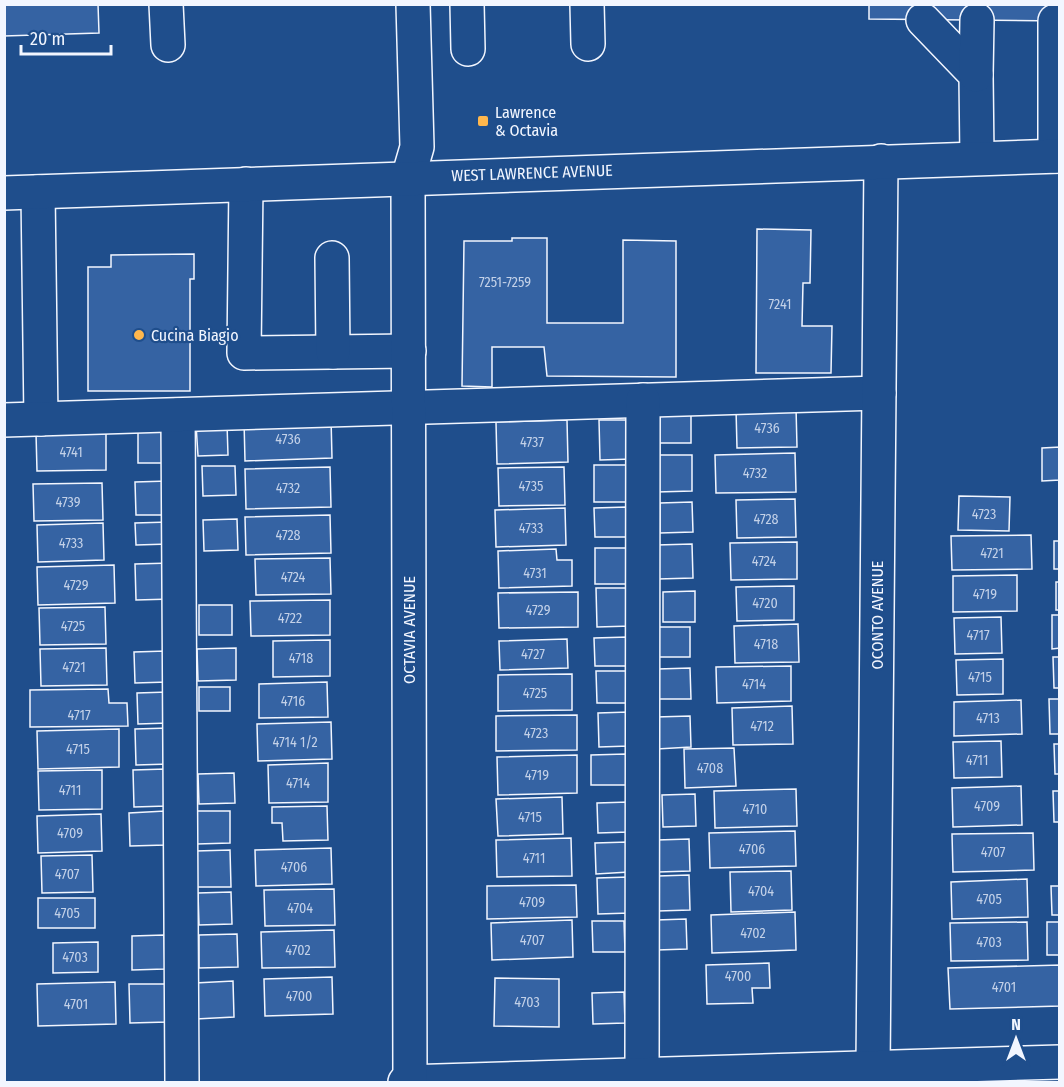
<svg xmlns="http://www.w3.org/2000/svg" width="1064" height="1087" font-family="'Fira Sans Condensed',sans-serif">
<style>
.building{fill:#3563a3;stroke:#f2f6ff;stroke-width:1.5}
.lines{fill:none;stroke-linecap:round;stroke-linejoin:round}
.minor-casing{stroke:#f2f6ff;stroke-width:36}
.major-casing{stroke:#f2f6ff;stroke-width:36}
.minor{stroke:#1f4e8c;stroke-width:33}
.major{stroke:#1f4e8c;stroke-width:33}
.poi-dot{fill:#ffb74d;stroke:#1f4e8c;stroke-width:2}
.labels{text-anchor:middle;dominant-baseline:central;stroke-width:4.5;stroke-linejoin:round;paint-order:stroke}
.number-label{font-size:14px;fill:#c3d1e8}
.poi-label{font-size:16px;fill:#f2f6ff;stroke:#1f4e8c;text-anchor:start}
.street-label{font-size:16px;fill:#f2f6ff;stroke:#1f4e8c}
</style>
<rect width="100%" height="100%" fill="#1f4e8c"/>
<g class="building">
<polygon points="4,4 98,4 99,33 4,36"/>
<polygon points="869,4 1060,4 1060,21 869,19"/>
<polygon points="757,229 811,230 810,283 803,283 802,326 832,326 831,373 756,373"/>
<polygon points="512,238 547,238 547,323 623,323 623,240 676,241 676,377 547,376 544,347 492,347 492,387 462,386 464,241 512,241"/>
<polygon points="194,254 194,279 190,279 190,391 88,391 88,267 111,267 111,255"/>
<polygon points="796,407 797,447 737,448 736,409"/>
<polygon points="658,408 691,408 691,443 659,443"/>
<polygon points="331,418 332,458 245,461 244,421"/>
<polygon points="567,420 568,462 497,464 496,422"/>
<polygon points="599,420 632,420 633,459 600,460"/>
<polygon points="227,423 228,455 198,456 196,424"/>
<rect x="138" y="431" width="31" height="32"/>
<polygon points="36,433 106,433 106,470 37,471"/>
<polygon points="1060,447 1060,480 1042,481 1042,448"/>
<polygon points="795,453 796,492 716,493 715,455"/>
<polygon points="656,455 692,455 692,491 657,492"/>
<polygon points="594,465 628,465 629,502 594,502"/>
<polygon points="202,466 235,466 236,495 203,496"/>
<polygon points="330,467 331,507 246,509 245,469"/>
<polygon points="564,467 565,505 499,506 498,468"/>
<polygon points="168,481 169,515 136,515 135,482"/>
<polygon points="102,483 103,520 34,521 33,484"/>
<polygon points="959,496 1010,497 1009,531 958,530"/>
<polygon points="795,499 796,537 737,538 736,500"/>
<polygon points="692,502 693,532 660,533 660,503"/>
<polygon points="627,507 628,537 595,537 594,508"/>
<polygon points="565,508 566,545 496,547 495,510"/>
<polygon points="330,515 331,553 246,555 245,517"/>
<polygon points="237,519 238,550 204,551 203,520"/>
<polygon points="169,522 169,544 136,545 135,523"/>
<polygon points="103,523 104,560 38,562 37,525"/>
<polygon points="1031,535 1032,569 952,570 951,536"/>
<rect x="1054" y="541" width="6" height="28"/>
<polygon points="797,542 797,579 731,580 730,543"/>
<polygon points="692,544 693,578 658,579 657,545"/>
<rect x="595" y="548" width="34" height="36"/>
<polygon points="556,549 557,560 572,560 572,586 499,588 498,551"/>
<polygon points="330,558 331,594 256,595 255,559"/>
<polygon points="171,563 172,599 136,600 135,564"/>
<polygon points="114,565 115,603 38,605 37,567"/>
<polygon points="1017,575 1017,611 953,612 953,576"/>
<rect x="1056" y="582" width="4" height="28"/>
<polygon points="794,586 794,620 737,621 736,587"/>
<polygon points="596,588 630,588 631,626 597,627"/>
<polygon points="695,591 695,622 663,622 663,592"/>
<polygon points="578,592 578,627 499,628 498,593"/>
<polygon points="330,600 330,635 251,636 250,601"/>
<rect x="199" y="605" width="33" height="30"/>
<polygon points="105,607 106,644 40,645 39,608"/>
<polygon points="1052,615 1060,615 1060,648 1052,649"/>
<polygon points="1001,617 1002,653 955,654 954,618"/>
<polygon points="798,624 799,662 735,663 734,626"/>
<rect x="657" y="627" width="33" height="30"/>
<polygon points="628,637 629,666 595,666 594,638"/>
<polygon points="567,639 568,668 500,670 499,641"/>
<polygon points="330,640 330,676 273,677 273,641"/>
<polygon points="106,648 107,685 41,686 40,649"/>
<polygon points="236,648 236,680 198,681 197,649"/>
<polygon points="166,651 168,682 135,683 134,652"/>
<polygon points="1053,657 1060,657 1060,688 1054,688"/>
<polygon points="1003,659 1003,694 957,695 956,660"/>
<polygon points="791,666 791,701 717,703 716,667"/>
<polygon points="690,668 691,699 658,699 658,669"/>
<polygon points="596,671 628,671 629,703 597,703"/>
<polygon points="572,674 572,710 498,711 498,675"/>
<polygon points="327,682 328,717 259,718 259,684"/>
<rect x="199" y="687" width="31" height="24"/>
<polygon points="108,689 109,703 127,703 128,726 30,727 30,690"/>
<polygon points="168,692 169,723 138,724 137,693"/>
<polygon points="1049,699 1060,699 1060,734 1050,734"/>
<polygon points="1021,700 1022,734 954,736 954,702"/>
<polygon points="792,706 793,744 733,745 732,708"/>
<polygon points="629,712 629,746 599,747 598,713"/>
<polygon points="577,715 577,750 496,751 496,716"/>
<polygon points="690,716 691,747 657,749 656,717"/>
<polygon points="331,722 332,759 258,761 257,724"/>
<polygon points="169,728 170,764 136,765 135,729"/>
<polygon points="119,729 119,767 38,769 37,731"/>
<polygon points="1001,741 1002,777 954,778 953,742"/>
<polygon points="1054,744 1060,744 1060,774 1055,774"/>
<polygon points="734,748 736,786 685,788 684,749"/>
<polygon points="626,754 626,785 591,785 591,755"/>
<polygon points="577,755 577,793 498,795 497,757"/>
<polygon points="328,763 328,802 269,803 268,765"/>
<polygon points="166,769 167,806 134,807 133,770"/>
<polygon points="102,770 102,809 39,810 38,771"/>
<polygon points="234,773 235,803 199,804 198,774"/>
<polygon points="1021,786 1022,825 953,827 952,788"/>
<polygon points="796,789 797,826 715,828 714,791"/>
<polygon points="1053,791 1060,791 1060,822 1054,822"/>
<polygon points="695,794 696,826 663,827 662,795"/>
<polygon points="562,797 563,834 498,836 496,799"/>
<polygon points="629,802 629,832 598,833 597,803"/>
<polygon points="327,806 328,840 283,841 282,823 272,823 272,807"/>
<polygon points="165,811 166,845 130,846 129,813"/>
<polygon points="197,811 230,811 230,843 197,844"/>
<polygon points="101,814 102,851 38,853 37,816"/>
<polygon points="795,831 796,866 710,868 709,833"/>
<polygon points="1033,833 1034,870 953,872 952,834"/>
<polygon points="571,838 572,876 497,877 496,840"/>
<polygon points="689,839 690,871 658,872 657,840"/>
<polygon points="628,842 629,872 596,874 595,843"/>
<polygon points="331,848 332,884 256,886 255,850"/>
<polygon points="230,850 231,887 197,887 196,851"/>
<polygon points="92,855 93,892 42,893 41,856"/>
<polygon points="791,871 792,910 731,912 730,872"/>
<polygon points="689,875 690,910 658,911 658,876"/>
<polygon points="629,877 630,913 598,914 597,878"/>
<polygon points="1027,879 1028,917 952,919 951,882"/>
<polygon points="576,885 577,917 487,919 487,886"/>
<polygon points="1051,886 1060,886 1060,915 1052,915"/>
<polygon points="334,889 335,925 265,926 264,890"/>
<polygon points="231,892 232,924 199,925 198,893"/>
<rect x="38" y="898" width="57" height="30"/>
<polygon points="795,912 796,950 712,953 711,915"/>
<polygon points="686,919 687,949 657,950 656,920"/>
<polygon points="572,920 573,957 492,960 491,923"/>
<polygon points="592,921 624,921 625,952 593,952"/>
<polygon points="1027,922 1028,960 951,961 950,923"/>
<rect x="1047" y="922" width="13" height="33"/>
<polygon points="334,930 335,967 262,968 261,932"/>
<polygon points="237,934 238,967 199,968 199,935"/>
<polygon points="164,935 165,969 132,970 132,936"/>
<polygon points="98,942 98,972 53,973 53,943"/>
<polygon points="769,963 770,988 752,988 753,1003 707,1004 706,965"/>
<polygon points="1060,965 1060,1006 950,1009 948,968"/>
<polygon points="332,977 333,1014 265,1016 264,979"/>
<polygon points="495,978 559,979 559,1027 494,1026"/>
<polygon points="233,981 234,1017 196,1019 195,983"/>
<polygon points="115,982 116,1024 38,1026 37,984"/>
<polygon points="129,984 168,984 168,1022 130,1023"/>
<polygon points="624,992 625,1023 593,1024 592,993"/>
</g>
<g class="lines">
<g class="minor-casing">
<g id="minor">
<polyline points="166,4 168,45"/>
<polyline points="467,4 468,49"/>
<polyline points="587,4 588,44"/>
<polyline points="923,20 976,75 977,158"/>
<polyline points="1055,21 1055,156"/>
<polyline points="976,75 977,20"/>
<polyline points="246,184 244,353 409,351"/>
<polyline points="38,192 41,419"/>
<polyline points="332,258 333,352"/>
<polyline points="178,415 182,1082"/>
<polyline points="4,420 879,393"/>
<polyline points="873,1068 881,161"/>
<polyline points="642,1075 643,400"/>
<polyline points="405,1082 1060,1062"/>
<polyline points="410,1082 408,178 417,147 413,4"/>
</g>
</g>
<g class="major-casing">
<polyline id="major" points="4,193 1060,156"/>
</g>
<use href="#minor" class="minor"/>
<use href="#major" class="major"/>
</g>
<g class="poi-dot">
<rect x="477" y="115" width="12" height="12" rx="3"/>
<circle cx="139" cy="335" r="6"/>
</g>
<g class="labels">
<g class="number-label">
<text x="505" y="282">7251-7259</text>
<text x="780" y="304">7241</text>
<text x="767" y="428">4736</text>
<text x="288" y="439">4736</text>
<text x="532" y="442">4737</text>
<text x="71" y="452">4741</text>
<text x="755" y="473">4732</text>
<text x="531" y="486">4735</text>
<text x="288" y="488">4732</text>
<text x="68" y="502">4739</text>
<text x="984" y="514">4723</text>
<text x="766" y="519">4728</text>
<text x="531" y="528">4733</text>
<text x="288" y="535">4728</text>
<text x="71" y="543">4733</text>
<text x="992" y="553">4721</text>
<text x="764" y="561">4724</text>
<text x="535" y="573">4731</text>
<text x="293" y="577">4724</text>
<text x="76" y="585">4729</text>
<text x="985" y="594">4719</text>
<text x="765" y="603">4720</text>
<text x="538" y="610">4729</text>
<text x="290" y="618">4722</text>
<text x="73" y="626">4725</text>
<text x="978" y="635">4717</text>
<text x="766" y="644">4718</text>
<text x="533" y="654">4727</text>
<text x="301" y="658">4718</text>
<text x="74" y="667">4721</text>
<text x="980" y="677">4715</text>
<text x="754" y="684">4714</text>
<text x="535" y="693">4725</text>
<text x="293" y="701">4716</text>
<text x="79" y="715">4717</text>
<text x="988" y="718">4713</text>
<text x="762" y="726">4712</text>
<text x="536" y="733">4723</text>
<text x="295" y="742">4714 1/2</text>
<text x="78" y="749">4715</text>
<text x="977" y="760">4711</text>
<text x="710" y="768">4708</text>
<text x="537" y="775">4719</text>
<text x="298" y="783">4714</text>
<text x="70" y="790">4711</text>
<text x="987" y="806">4709</text>
<text x="755" y="809">4710</text>
<text x="530" y="817">4715</text>
<text x="70" y="833">4709</text>
<text x="752" y="849">4706</text>
<text x="993" y="852">4707</text>
<text x="534" y="858">4711</text>
<text x="294" y="867">4706</text>
<text x="67" y="874">4707</text>
<text x="761" y="891">4704</text>
<text x="989" y="899">4705</text>
<text x="532" y="902">4709</text>
<text x="300" y="908">4704</text>
<text x="67" y="913">4705</text>
<text x="753" y="933">4702</text>
<text x="532" y="940">4707</text>
<text x="989" y="942">4703</text>
<text x="298" y="950">4702</text>
<text x="75" y="957">4703</text>
<text x="738" y="976">4700</text>
<text x="1004" y="987">4701</text>
<text x="299" y="996">4700</text>
<text x="527" y="1002">4703</text>
<text x="76" y="1004">4701</text>
</g>
<g class="poi-label">
<text x="495" y="112">Lawrence<tspan x="495" dy="18">&amp; Octavia</tspan></text>
<text x="151" y="335">Cucina Biagio</text>
</g>
<g class="street-label">
<text transform="translate(532 173) rotate(-2)">WEST LAWRENCE AVENUE</text>
<text transform="translate(877 615) rotate(-90)">OCONTO AVENUE</text>
<text transform="translate(409 630) rotate(-90)">OCTAVIA AVENUE</text>
</g>
</g>
<rect width="1064" height="1087" fill="none" stroke="#f2f6ff" stroke-width="12"/>
<g transform="translate(1016 1039)" stroke="#1f4e8c" stroke-width="4.5" paint-order="stroke">
<path d="M0-4.5L10 22L0 15L-10 22Z" fill="#f2f6ff"/>
<text y="-9" font-size="16" font-weight="bold" text-anchor="middle" fill="#f2f6ff">N</text>
</g>
<path d="M21 45v9h90v-9" fill="none" stroke="#f2f6ff" stroke-width="3"/>
<text x="30" y="45" font-size="18" fill="#f2f6ff" stroke="#1f4e8c" stroke-width="4.5" paint-order="stroke">20 m</text>
</svg>
